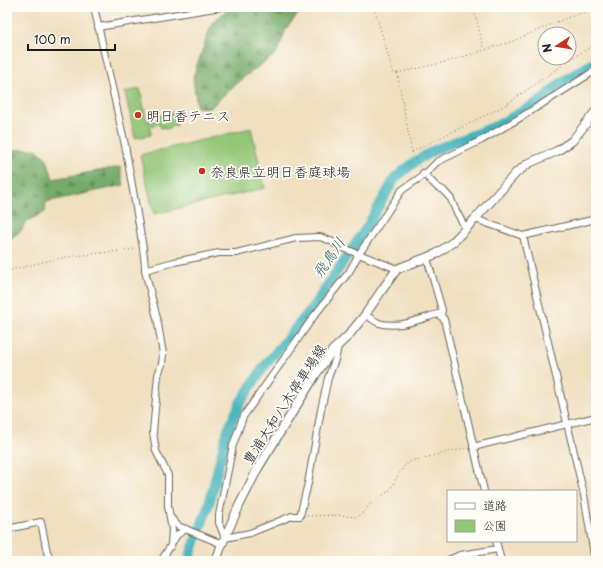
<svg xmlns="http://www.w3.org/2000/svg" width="603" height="568" font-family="'Playpen Sans','Klee One',sans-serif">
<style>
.forest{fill:url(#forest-firs);stroke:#496442}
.green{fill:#93c676;stroke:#587149}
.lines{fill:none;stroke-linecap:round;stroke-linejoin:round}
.river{stroke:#45b4bc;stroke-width:10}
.minor-casing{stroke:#666155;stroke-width:8}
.major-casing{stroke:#666155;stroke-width:10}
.path{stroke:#666155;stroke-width:1;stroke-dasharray:1 3;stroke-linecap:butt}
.minor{stroke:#fff;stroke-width:6}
.major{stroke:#fff;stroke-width:8}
.poi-dot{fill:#c8321e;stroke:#fdfcf7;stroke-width:1.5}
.labels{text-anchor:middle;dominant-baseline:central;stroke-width:3.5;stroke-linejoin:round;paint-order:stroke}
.poi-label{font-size:14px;fill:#1c1c1c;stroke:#fdfcf7;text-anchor:start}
.street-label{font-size:14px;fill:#1c1c1c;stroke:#fdfcf7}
.water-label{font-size:15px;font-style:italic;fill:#2e6064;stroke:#fdfcf7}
</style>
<defs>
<pattern id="forest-firs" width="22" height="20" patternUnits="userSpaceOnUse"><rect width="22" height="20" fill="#76ab67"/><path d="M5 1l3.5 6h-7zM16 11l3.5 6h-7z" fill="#608a54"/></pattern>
</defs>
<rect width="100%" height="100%" fill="#fdfcf7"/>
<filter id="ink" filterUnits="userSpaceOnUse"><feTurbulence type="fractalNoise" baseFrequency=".025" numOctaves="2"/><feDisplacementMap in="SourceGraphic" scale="8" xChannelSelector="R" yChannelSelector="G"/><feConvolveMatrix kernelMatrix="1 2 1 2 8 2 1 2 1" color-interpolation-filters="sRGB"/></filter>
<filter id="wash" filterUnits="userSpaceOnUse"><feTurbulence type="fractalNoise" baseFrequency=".012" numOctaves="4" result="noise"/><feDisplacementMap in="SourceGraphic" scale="16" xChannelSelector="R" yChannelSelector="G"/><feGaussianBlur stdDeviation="0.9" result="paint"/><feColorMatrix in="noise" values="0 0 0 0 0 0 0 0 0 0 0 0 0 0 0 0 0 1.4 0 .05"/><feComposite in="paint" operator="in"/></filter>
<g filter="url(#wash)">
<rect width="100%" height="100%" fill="#f0e0c0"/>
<g class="forest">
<polygon points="230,7 305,7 303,8 286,29 277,53 240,80 210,108 197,107 193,77 212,23"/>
<polygon points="37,149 47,159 53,179 120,167 124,185 46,202 45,212 25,222 22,230 11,238 7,249 7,154 14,150"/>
</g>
<g class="green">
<polygon points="140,89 147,122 151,121 150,118 174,112 177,125 170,126 170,128 165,129 165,127 161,128 159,124 150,126 151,135 135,138 125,92"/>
<polygon points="251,128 265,188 154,214 140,155"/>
</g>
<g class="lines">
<polyline class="river" points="188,561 209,504 227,432 240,403 263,368 309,312 327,286 368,225 395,178 416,161 436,149 496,126 519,113 540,101 563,81 596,61"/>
</g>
</g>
<g filter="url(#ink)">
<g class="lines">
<g class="minor-casing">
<g id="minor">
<polyline points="94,7 125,145 143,248 146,275 157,318 163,354 162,364 158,375 153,432 156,451 168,475 168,506 172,530 171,545 161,561"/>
<polyline points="98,27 221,7"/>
<polyline points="423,173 437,187 443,190 451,199 455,209 466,229"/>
<polyline points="475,219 523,236 596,219"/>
<polyline points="523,236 584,495 595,561"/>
<polyline points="427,258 442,310 441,316"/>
<polyline points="145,270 174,262 219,253 236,253 296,238 320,237 331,241 338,246 397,269"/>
<path d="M365,315C370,317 374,321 379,323C398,329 420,319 438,314L444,319L484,491"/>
<polyline points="338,346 336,357 328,378 321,410 308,483 300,516 292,516 250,533 225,538 219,523 219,515 233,445 243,417 314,316 349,272 359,254 402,190 424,175 437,162 482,140 518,119 596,70"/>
<polyline points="473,447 596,417"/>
<polyline points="171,518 178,526 222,544"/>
<polyline points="7,529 41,522 47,552 52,561"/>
<polyline points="496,541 501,561"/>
<polyline points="172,543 177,535 186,529"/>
<polyline points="446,561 460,555 498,549"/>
</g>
</g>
<g class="major-casing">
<polyline id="major" points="216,561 222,544 239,506 258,468 316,374 332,351 348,336 365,315 382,290 397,269 436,254 453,242 475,219 516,173 529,163 557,151 572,141 596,111"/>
</g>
<g class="path">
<polyline points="374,7 393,72 397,73 450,61 513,41 564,19 596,8"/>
<polyline points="473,7 484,49"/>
<polyline points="397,73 412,152 420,167"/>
<polyline points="412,152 504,106 577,55 596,44"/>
<polyline points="7,271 43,262 67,257 136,249"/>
<polyline points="307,516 339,515 355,517 358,516 363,513 371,503 389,491 403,467 411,461 466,448"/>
</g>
<use href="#minor" class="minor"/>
<use href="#major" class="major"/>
</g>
</g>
<g class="poi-dot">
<circle cx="138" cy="115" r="4"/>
<circle cx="202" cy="171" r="4"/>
</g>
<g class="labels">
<g class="poi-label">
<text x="146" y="115">明日香テニス</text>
<text x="210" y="171">奈良県立明日香庭球場</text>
</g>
<g class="street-label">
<text transform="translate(284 404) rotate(-57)">豊浦大和八木停車場線</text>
</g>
<g class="water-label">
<text transform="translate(328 257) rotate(-56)">飛鳥川</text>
</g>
</g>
<rect width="603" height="568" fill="none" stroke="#fdfcf7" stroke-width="24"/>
<rect x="447" y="490" width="130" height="52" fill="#fdfcf7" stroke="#a3a29f"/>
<rect x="455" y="503" width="20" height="6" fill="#ffffff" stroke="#a3a29f"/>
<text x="483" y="510" font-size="12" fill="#1c1c1c">道路</text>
<rect x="455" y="520" width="20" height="12" fill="#93c676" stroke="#a3a29f"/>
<text x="483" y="530" font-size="12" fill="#1c1c1c">公園</text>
<g transform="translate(557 46) rotate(258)"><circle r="19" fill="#fdfcf7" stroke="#a3a29f"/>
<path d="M0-3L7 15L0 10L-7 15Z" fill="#c8321e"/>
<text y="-6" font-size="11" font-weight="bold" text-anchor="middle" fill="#1c1c1c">N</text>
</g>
<path d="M28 44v6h87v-6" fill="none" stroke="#1c1c1c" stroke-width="2"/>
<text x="34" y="44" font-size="12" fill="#1c1c1c" stroke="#fdfcf7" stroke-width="3" paint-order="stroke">100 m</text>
</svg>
